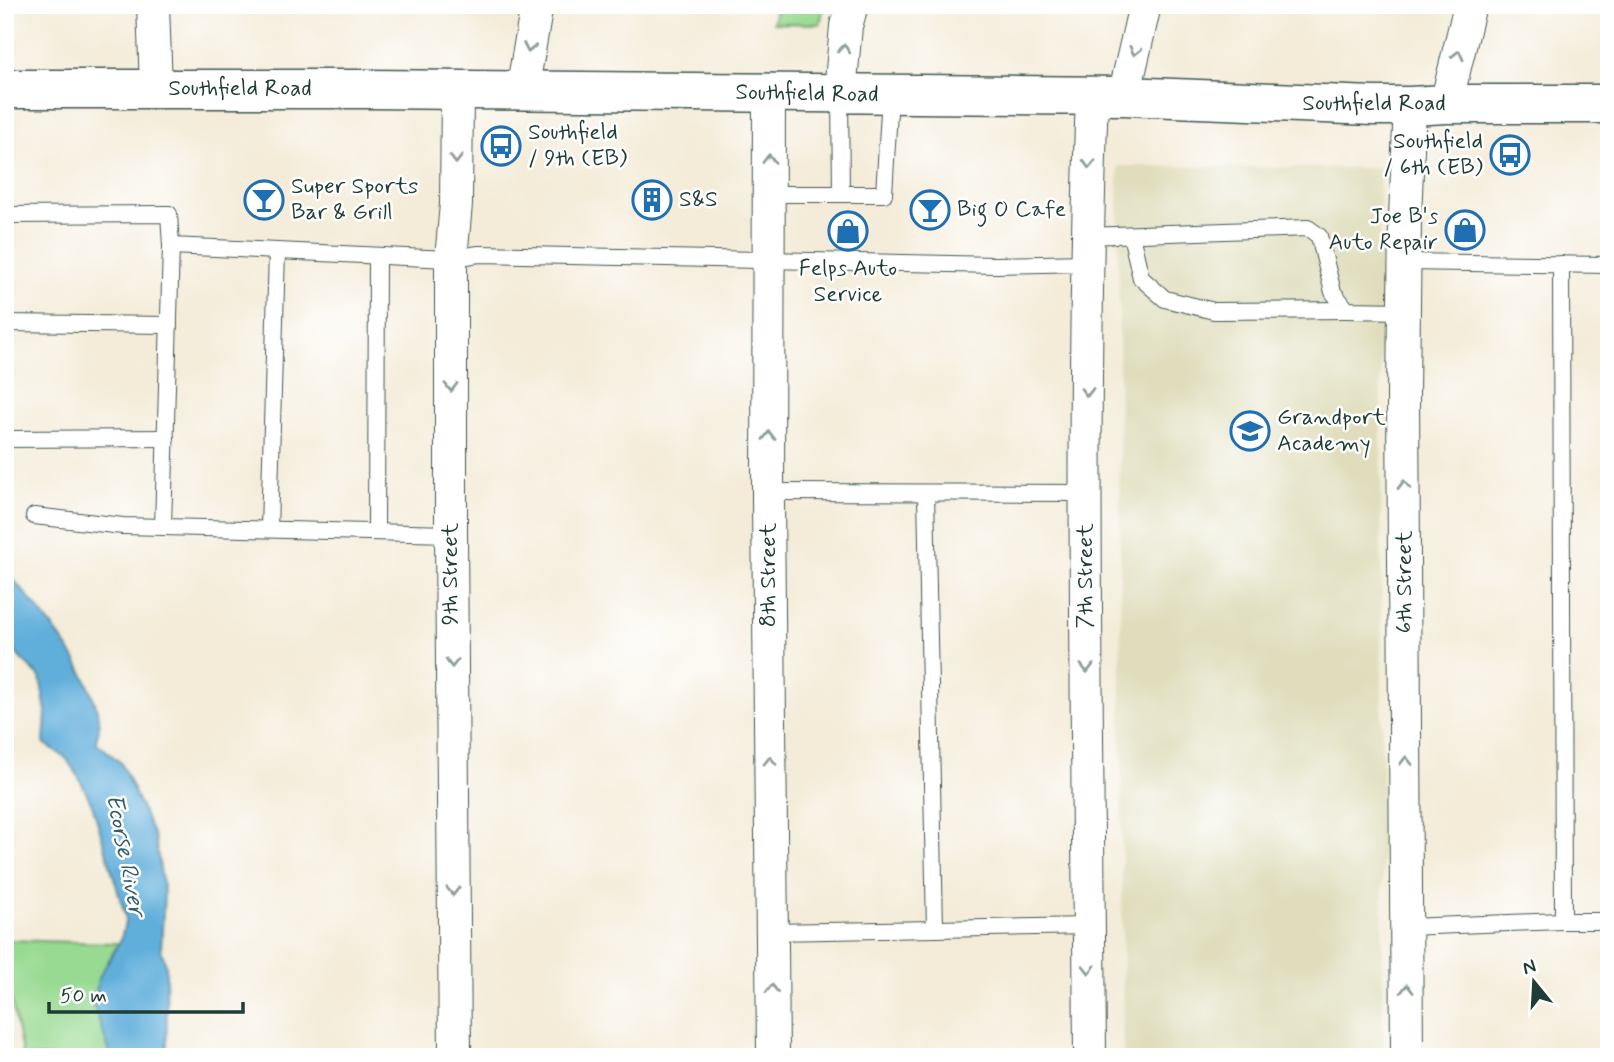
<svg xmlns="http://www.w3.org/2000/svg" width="1614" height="1062" font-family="Mynerve,sans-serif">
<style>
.built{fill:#dfddbb}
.green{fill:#98da91;stroke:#5c8c62;stroke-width:2}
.water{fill:#61afdb;stroke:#407688;stroke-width:2}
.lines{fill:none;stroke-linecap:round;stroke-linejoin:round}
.service-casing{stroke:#3f574d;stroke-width:18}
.minor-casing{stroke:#3f574d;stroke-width:34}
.secondary-casing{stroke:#3f574d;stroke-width:41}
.service{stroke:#fff;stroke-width:16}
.minor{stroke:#fff;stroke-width:32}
.secondary{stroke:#fff;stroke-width:38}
.oneway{stroke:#8f9e9a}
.labels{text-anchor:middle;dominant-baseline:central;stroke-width:5;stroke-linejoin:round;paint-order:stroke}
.street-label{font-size:23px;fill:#1f3d34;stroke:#fff}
.poi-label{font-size:23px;fill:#1f3d34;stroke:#fff;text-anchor:start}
.water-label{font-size:24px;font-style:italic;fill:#335f66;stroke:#fff}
</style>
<rect width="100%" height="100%" fill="#fff"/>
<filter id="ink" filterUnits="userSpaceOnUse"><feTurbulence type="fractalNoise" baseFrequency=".0143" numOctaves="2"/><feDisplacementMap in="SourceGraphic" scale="14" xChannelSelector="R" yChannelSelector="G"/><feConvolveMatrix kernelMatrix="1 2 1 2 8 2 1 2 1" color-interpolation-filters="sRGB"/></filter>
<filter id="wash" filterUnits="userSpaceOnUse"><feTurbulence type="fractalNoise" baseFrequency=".00686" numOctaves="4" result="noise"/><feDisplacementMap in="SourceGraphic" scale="28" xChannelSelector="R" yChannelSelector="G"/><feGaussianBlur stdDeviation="1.57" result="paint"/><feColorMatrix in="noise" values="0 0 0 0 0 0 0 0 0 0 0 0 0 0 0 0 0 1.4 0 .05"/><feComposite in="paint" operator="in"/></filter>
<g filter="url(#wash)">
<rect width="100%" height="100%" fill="#f4ecd9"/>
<polygon class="built" points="1118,166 1380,168 1383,1057 1123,1057"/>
<g class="green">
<polygon points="777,5 824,5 820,24 773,23"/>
<polygon points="5,940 143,944 141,1057 23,1057 5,968"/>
</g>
<path class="water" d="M5,569C41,614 89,661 99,720C100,727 97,735 96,742L121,763L155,838L164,893L161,949L166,965L167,1057H110L109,1050L94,1007L98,979L121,939L126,918L92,804L78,776L66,758L44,743L46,712L40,677L20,658L5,637Z"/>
</g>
<g filter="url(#ink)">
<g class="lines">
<g class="service-casing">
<g id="service">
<polyline points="840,93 841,194"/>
<polyline points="769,194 884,194 890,95"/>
<polyline points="5,215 169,214 171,246 163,527"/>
<polyline points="1131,235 1141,278 1165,299 1214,311 1347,310"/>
<polyline points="1087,236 1308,228 1319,236 1333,292 1347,310 1404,311"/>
<polyline points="171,246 448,259 479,254 996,265 1087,263"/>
<polyline points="1405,262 1609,265"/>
<polyline points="1561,264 1563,921 1609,921"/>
<polyline points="5,323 169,325"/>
<polyline points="5,439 166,438"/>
<polyline points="768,492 1086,493"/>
<polyline points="34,516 123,526 451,534"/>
<polyline points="269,529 277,251"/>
<polyline points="376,532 377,256"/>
<polyline points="1407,927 1563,921"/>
<polyline points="935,929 1089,926"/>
<polyline points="772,932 935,929 926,493"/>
</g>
</g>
<g class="minor-casing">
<g id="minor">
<polyline points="153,5 156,88"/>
<polyline points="522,91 537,5"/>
<polyline points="840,93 846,26 852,5"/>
<polyline points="769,94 768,498 773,1057"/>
<polyline points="1124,96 1145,5"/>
<polyline points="1446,104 1470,5"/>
<polyline points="455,1057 451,534 451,259 456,204 457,91"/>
<path d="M1090,1057C1088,737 1080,416 1092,96"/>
<polyline points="1407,1057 1403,395 1405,216 1410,106"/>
</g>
</g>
<g class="secondary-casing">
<polyline id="secondary" points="5,89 369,89 1124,96 1373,106 1410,106 1446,104 1609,104"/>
</g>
<use href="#service" class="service"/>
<use href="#minor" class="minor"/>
<use href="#secondary" class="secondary"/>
</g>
<defs><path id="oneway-chevron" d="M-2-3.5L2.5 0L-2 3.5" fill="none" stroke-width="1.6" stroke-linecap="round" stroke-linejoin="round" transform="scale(1.75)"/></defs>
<g class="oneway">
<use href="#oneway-chevron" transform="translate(529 48) rotate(100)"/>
<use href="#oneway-chevron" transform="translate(844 49) rotate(-85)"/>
<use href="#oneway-chevron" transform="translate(1135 51) rotate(103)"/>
<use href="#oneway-chevron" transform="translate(1458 55) rotate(-76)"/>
<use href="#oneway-chevron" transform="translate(456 159) rotate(90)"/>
<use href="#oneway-chevron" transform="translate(769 159) rotate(-90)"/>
<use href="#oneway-chevron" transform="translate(1089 164) rotate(92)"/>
<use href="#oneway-chevron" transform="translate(451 387) rotate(90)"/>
<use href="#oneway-chevron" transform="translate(1087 392) rotate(90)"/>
<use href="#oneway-chevron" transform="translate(769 436) rotate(-90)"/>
<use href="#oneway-chevron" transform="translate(1404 485) rotate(-91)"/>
<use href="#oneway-chevron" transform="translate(452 663) rotate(90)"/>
<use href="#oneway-chevron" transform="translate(1087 668) rotate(90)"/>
<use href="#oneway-chevron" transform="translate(770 761) rotate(-90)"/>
<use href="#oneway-chevron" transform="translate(1406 761) rotate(-90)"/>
<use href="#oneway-chevron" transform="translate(453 891) rotate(90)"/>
<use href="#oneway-chevron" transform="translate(1089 969) rotate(90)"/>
<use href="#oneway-chevron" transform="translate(772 989) rotate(-90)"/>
<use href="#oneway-chevron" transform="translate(1407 989) rotate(-90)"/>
</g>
</g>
<defs>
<g id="bus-ring" transform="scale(2.0125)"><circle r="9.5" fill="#fff" stroke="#1f6fb2" stroke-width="1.5"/><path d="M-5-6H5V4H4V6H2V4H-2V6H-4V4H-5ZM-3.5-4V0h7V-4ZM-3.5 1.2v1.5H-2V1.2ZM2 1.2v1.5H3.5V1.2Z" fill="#1f6fb2"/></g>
<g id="bar-ring" transform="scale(2.0125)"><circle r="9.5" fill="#fff" stroke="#1f6fb2" stroke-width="1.5"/><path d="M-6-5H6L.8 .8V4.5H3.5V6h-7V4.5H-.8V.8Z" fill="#1f6fb2"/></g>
<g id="building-ring" transform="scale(2.0125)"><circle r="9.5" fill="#fff" stroke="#1f6fb2" stroke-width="1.5"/><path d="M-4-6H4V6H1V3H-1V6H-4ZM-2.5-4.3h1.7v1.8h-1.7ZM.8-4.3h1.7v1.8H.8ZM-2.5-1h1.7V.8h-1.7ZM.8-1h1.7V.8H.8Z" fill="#1f6fb2"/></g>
<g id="shop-ring" transform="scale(2.0125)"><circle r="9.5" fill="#fff" stroke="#1f6fb2" stroke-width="1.5"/><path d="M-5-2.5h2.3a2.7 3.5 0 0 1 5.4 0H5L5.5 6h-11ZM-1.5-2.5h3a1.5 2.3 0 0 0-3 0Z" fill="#1f6fb2"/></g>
<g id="school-ring" transform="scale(2.0125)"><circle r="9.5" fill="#fff" stroke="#1f6fb2" stroke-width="1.5"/><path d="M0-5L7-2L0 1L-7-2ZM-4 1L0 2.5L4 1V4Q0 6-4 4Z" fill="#1f6fb2"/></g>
</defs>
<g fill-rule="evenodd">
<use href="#bus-ring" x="501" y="146"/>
<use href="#bus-ring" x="1510" y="155"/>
<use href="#bar-ring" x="264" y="200"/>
<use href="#building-ring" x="652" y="200"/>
<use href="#bar-ring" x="930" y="210"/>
<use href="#shop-ring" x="1465" y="230"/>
<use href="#shop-ring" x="848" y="231"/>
<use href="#school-ring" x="1250" y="431"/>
</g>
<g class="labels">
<g class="street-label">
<text x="240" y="89">Southfield Road</text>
<text transform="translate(807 94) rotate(1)">Southfield Road</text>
<text x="1374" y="104">Southfield Road</text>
<text transform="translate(451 574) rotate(-90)">9th Street</text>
<text transform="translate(769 575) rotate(-90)">8th Street</text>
<text transform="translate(1086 576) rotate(-90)">7th Street</text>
<text transform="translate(1405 582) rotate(-90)">6th Street</text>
</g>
<g class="poi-label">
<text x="528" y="133">Southfield<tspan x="528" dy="26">/ 9th (EB)</tspan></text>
<text x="1483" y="142" text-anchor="end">Southfield<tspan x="1483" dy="26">/ 6th (EB)</tspan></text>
<text x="291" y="187">Super Sports<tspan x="291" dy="26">Bar &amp; Grill</tspan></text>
<text x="679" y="200">S&amp;S</text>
<text x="957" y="210">Big O Cafe</text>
<text x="1438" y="217" text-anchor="end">Joe B's<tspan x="1438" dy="26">Auto Repair</tspan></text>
<text x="848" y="269" text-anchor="middle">Felps Auto<tspan x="848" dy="26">Service</tspan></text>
<text x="1277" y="418">Grandport<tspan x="1277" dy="26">Academy</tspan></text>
</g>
<g class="water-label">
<text transform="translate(125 855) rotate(79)">Ecorse River</text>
</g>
</g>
<rect width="1614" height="1062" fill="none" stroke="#fff" stroke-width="28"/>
<g transform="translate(1534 982) rotate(342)" stroke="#ffffff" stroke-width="5" paint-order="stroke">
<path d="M0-5L12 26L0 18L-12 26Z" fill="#1f3d34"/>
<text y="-10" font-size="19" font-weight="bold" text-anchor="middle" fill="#1f3d34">N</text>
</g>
<path d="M49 1002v10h194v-10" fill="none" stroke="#1f3d34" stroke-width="3.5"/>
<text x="60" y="1002" font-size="21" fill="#1f3d34" stroke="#ffffff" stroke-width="5" paint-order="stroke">50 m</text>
</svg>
